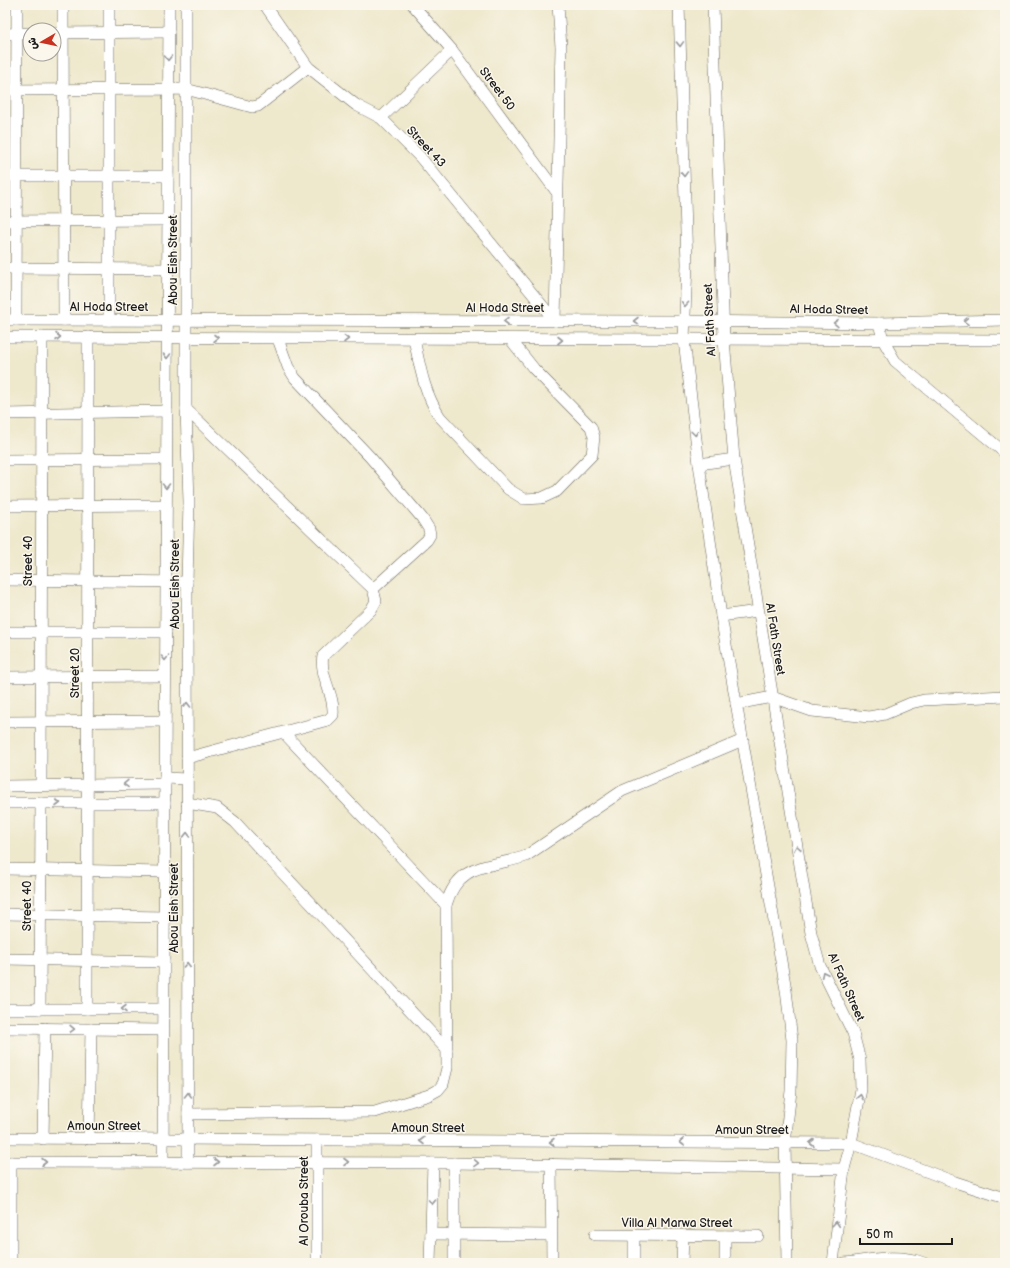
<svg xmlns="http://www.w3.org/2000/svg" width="1010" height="1268" font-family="'Balsamiq Sans','Playpen Sans Arabic',sans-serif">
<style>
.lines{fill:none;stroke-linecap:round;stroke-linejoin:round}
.minor-casing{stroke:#66635a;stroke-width:12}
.minor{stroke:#fff;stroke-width:11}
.oneway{stroke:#999}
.labels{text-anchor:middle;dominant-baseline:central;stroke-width:3;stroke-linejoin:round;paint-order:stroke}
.street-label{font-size:12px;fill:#1c1c1c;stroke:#fbf7ec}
</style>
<rect width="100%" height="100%" fill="#fbf7ec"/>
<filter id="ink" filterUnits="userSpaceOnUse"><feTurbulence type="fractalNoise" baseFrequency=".025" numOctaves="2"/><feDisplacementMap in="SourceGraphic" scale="8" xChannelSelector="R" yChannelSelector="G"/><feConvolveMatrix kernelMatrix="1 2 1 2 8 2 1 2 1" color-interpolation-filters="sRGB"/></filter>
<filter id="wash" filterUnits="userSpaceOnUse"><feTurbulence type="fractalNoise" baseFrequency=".012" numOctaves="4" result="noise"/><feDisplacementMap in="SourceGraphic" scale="16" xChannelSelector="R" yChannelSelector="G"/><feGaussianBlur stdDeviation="0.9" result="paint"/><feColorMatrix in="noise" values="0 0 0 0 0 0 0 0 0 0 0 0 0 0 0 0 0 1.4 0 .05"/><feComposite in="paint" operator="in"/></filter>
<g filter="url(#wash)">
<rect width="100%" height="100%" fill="#eee8cc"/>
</g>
<g filter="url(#ink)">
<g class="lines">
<g class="minor-casing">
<g id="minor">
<polyline points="63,5 64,320"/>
<polyline points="109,5 109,320"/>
<polyline points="186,5 186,409 189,502 187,582 188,1162"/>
<polyline points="265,5 308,67 356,105 381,118 420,157 555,321"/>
<polyline points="413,5 452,50 556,191"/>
<polyline points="679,5 687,264 684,340 699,464 721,616 786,990 792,1040 791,1091 785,1143 787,1263"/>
<polyline points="713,5 724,340 734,459 811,933 820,966 853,1033 860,1060 861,1089 851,1143 844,1169 833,1263"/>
<polyline points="54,33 169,32"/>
<polyline points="5,34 30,33"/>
<polyline points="5,90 186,89 252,107 258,106 308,67"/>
<polyline points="381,118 452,50"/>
<polyline points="5,176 168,176"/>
<polyline points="5,221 168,220"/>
<polyline points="5,268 167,269"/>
<polyline points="5,320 683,321 879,323 1005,320"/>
<polyline points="16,320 17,5"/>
<polyline points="555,321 561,47 558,5"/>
<polyline points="879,323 883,340 895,361 1005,453"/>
<polyline points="5,337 1005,340"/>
<polyline points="278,339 288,367 295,378 370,457 422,518 429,529 430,535 427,540 373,589"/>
<path d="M414,339C420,367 424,393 440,417L508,489L524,499L542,498L557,491L592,455L594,437L591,427L534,369L511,340"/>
<path d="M186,409L373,589L376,601L371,610L323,656C319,676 335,694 333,715L328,720L187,758"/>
<polyline points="5,414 167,411"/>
<polyline points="5,460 166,459"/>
<polyline points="699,464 734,459"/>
<polyline points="5,506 166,505"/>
<polyline points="5,580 187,582"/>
<polyline points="721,616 758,611"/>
<polyline points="5,632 166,632"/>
<polyline points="5,677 165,676"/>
<polyline points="736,704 772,697 812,711 869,717 885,714 911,703 924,700 1005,696"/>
<polyline points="5,722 165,721"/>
<polyline points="284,733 446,905"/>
<polyline points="165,778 187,779"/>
<polyline points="41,785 42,337"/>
<polyline points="5,786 165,784"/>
<polyline points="5,803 165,803"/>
<polyline points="187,803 217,808 235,822 447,1050"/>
<polyline points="5,869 164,872"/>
<polyline points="5,914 164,917"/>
<polyline points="5,959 164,962"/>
<polyline points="5,1009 163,1009"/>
<polyline points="40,1009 41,803"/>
<polyline points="87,1009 88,337"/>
<polyline points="5,1028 163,1030"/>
<path d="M188,1114L375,1112L429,1095L438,1090L443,1084L447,1068L446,905C459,860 491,869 526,856L622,791L743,740"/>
<polyline points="5,1138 851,1143 955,1182 1005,1198"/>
<polyline points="43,1139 45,1028"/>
<polyline points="89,1139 91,1029"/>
<polyline points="5,1162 454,1163 844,1169"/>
<polyline points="163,1162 169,5"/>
<polyline points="454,1163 454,1263"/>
<polyline points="551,1164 552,1263"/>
<polyline points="431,1234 551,1235"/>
<polyline points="595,1235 758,1236"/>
<polyline points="634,1236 634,1263"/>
<polyline points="725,1236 725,1263"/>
<polyline points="11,1263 11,1162"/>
<polyline points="317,1263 317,1140"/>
<polyline points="430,1263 433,1163"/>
<polyline points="682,1263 683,1236"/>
<path d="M844,1263C870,1260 898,1253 924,1263"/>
</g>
</g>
<use href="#minor" class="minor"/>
</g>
<defs><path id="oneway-chevron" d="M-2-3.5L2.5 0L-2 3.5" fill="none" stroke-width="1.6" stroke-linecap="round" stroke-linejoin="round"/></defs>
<g class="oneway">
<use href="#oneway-chevron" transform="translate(680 44) rotate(88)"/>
<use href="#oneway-chevron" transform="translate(168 58) rotate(90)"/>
<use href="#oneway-chevron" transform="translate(684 174) rotate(88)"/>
<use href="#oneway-chevron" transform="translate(685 304) rotate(94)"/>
<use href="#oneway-chevron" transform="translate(506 321) rotate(-180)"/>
<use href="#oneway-chevron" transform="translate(636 321) rotate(180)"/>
<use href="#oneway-chevron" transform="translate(966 321) rotate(178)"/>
<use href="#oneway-chevron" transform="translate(836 323) rotate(-179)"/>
<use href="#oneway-chevron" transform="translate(58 337)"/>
<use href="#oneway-chevron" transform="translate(216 338)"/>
<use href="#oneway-chevron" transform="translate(346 339)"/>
<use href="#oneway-chevron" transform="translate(560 340)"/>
<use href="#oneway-chevron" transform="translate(167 356) rotate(90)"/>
<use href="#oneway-chevron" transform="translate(695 433) rotate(83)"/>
<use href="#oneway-chevron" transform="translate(166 486) rotate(90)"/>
<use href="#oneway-chevron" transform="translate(165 658) rotate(90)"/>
<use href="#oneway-chevron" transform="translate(187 705) rotate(-90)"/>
<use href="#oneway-chevron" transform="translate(126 784) rotate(179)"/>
<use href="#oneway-chevron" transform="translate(58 803)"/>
<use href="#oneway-chevron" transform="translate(187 835) rotate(-90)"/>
<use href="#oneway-chevron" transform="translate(797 848) rotate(-99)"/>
<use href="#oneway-chevron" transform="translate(187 965) rotate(-90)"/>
<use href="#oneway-chevron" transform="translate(824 974) rotate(-115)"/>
<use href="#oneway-chevron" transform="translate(124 1009) rotate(-180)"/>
<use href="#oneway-chevron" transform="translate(72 1029) rotate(1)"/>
<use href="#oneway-chevron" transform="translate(188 1095) rotate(-90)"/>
<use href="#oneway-chevron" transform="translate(860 1097) rotate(-79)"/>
<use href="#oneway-chevron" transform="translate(422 1141) rotate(-180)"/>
<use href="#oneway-chevron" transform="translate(552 1142) rotate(-180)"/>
<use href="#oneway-chevron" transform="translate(682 1142) rotate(-180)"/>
<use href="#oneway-chevron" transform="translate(812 1143) rotate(-180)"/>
<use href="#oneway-chevron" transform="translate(44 1162)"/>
<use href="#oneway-chevron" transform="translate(216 1162)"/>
<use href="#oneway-chevron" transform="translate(346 1162)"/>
<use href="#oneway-chevron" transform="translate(476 1163) rotate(1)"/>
<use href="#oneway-chevron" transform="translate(432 1202) rotate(92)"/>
<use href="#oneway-chevron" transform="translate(836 1224) rotate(-85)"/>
</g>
</g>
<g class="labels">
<g class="street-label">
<text transform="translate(497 89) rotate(53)">Street 50</text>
<text transform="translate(426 147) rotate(47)">Street 43</text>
<text transform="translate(173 260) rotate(-90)">Abou Eish Street</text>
<text x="109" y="307">Al Hoda Street</text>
<text x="505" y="308">Al Hoda Street</text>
<text transform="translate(829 310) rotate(1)">Al Hoda Street</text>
<text transform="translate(710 320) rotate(-93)">Al Fath Street</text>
<text transform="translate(28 561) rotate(-90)">Street 40</text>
<text transform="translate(175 584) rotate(-90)">Abou Eish Street</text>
<text transform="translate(775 639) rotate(81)">Al Fath Street</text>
<text transform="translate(75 673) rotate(-90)">Street 20</text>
<text transform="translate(27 906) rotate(-90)">Street 40</text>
<text transform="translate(174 908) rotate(-90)">Abou Eish Street</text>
<text transform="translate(846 987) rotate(66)">Al Fath Street</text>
<text x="104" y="1126">Amoun Street</text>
<text x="428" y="1128">Amoun Street</text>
<text x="752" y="1130">Amoun Street</text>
<text transform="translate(304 1201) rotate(-90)">Al Orouba Street</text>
<text x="677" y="1223">Villa Al Marwa Street</text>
</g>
</g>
<rect width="1010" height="1268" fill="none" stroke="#fbf7ec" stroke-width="20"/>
<g transform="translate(42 42) rotate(261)"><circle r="19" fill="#fbf7ec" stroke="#a29f99"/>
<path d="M0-3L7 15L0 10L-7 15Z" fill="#c8321e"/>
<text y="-6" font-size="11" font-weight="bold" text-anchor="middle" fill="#1c1c1c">ش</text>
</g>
<path d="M860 1238v6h92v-6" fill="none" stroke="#1c1c1c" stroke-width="2"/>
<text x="866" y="1238" font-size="12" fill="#1c1c1c" stroke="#fbf7ec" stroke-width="3" paint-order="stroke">50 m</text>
</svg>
